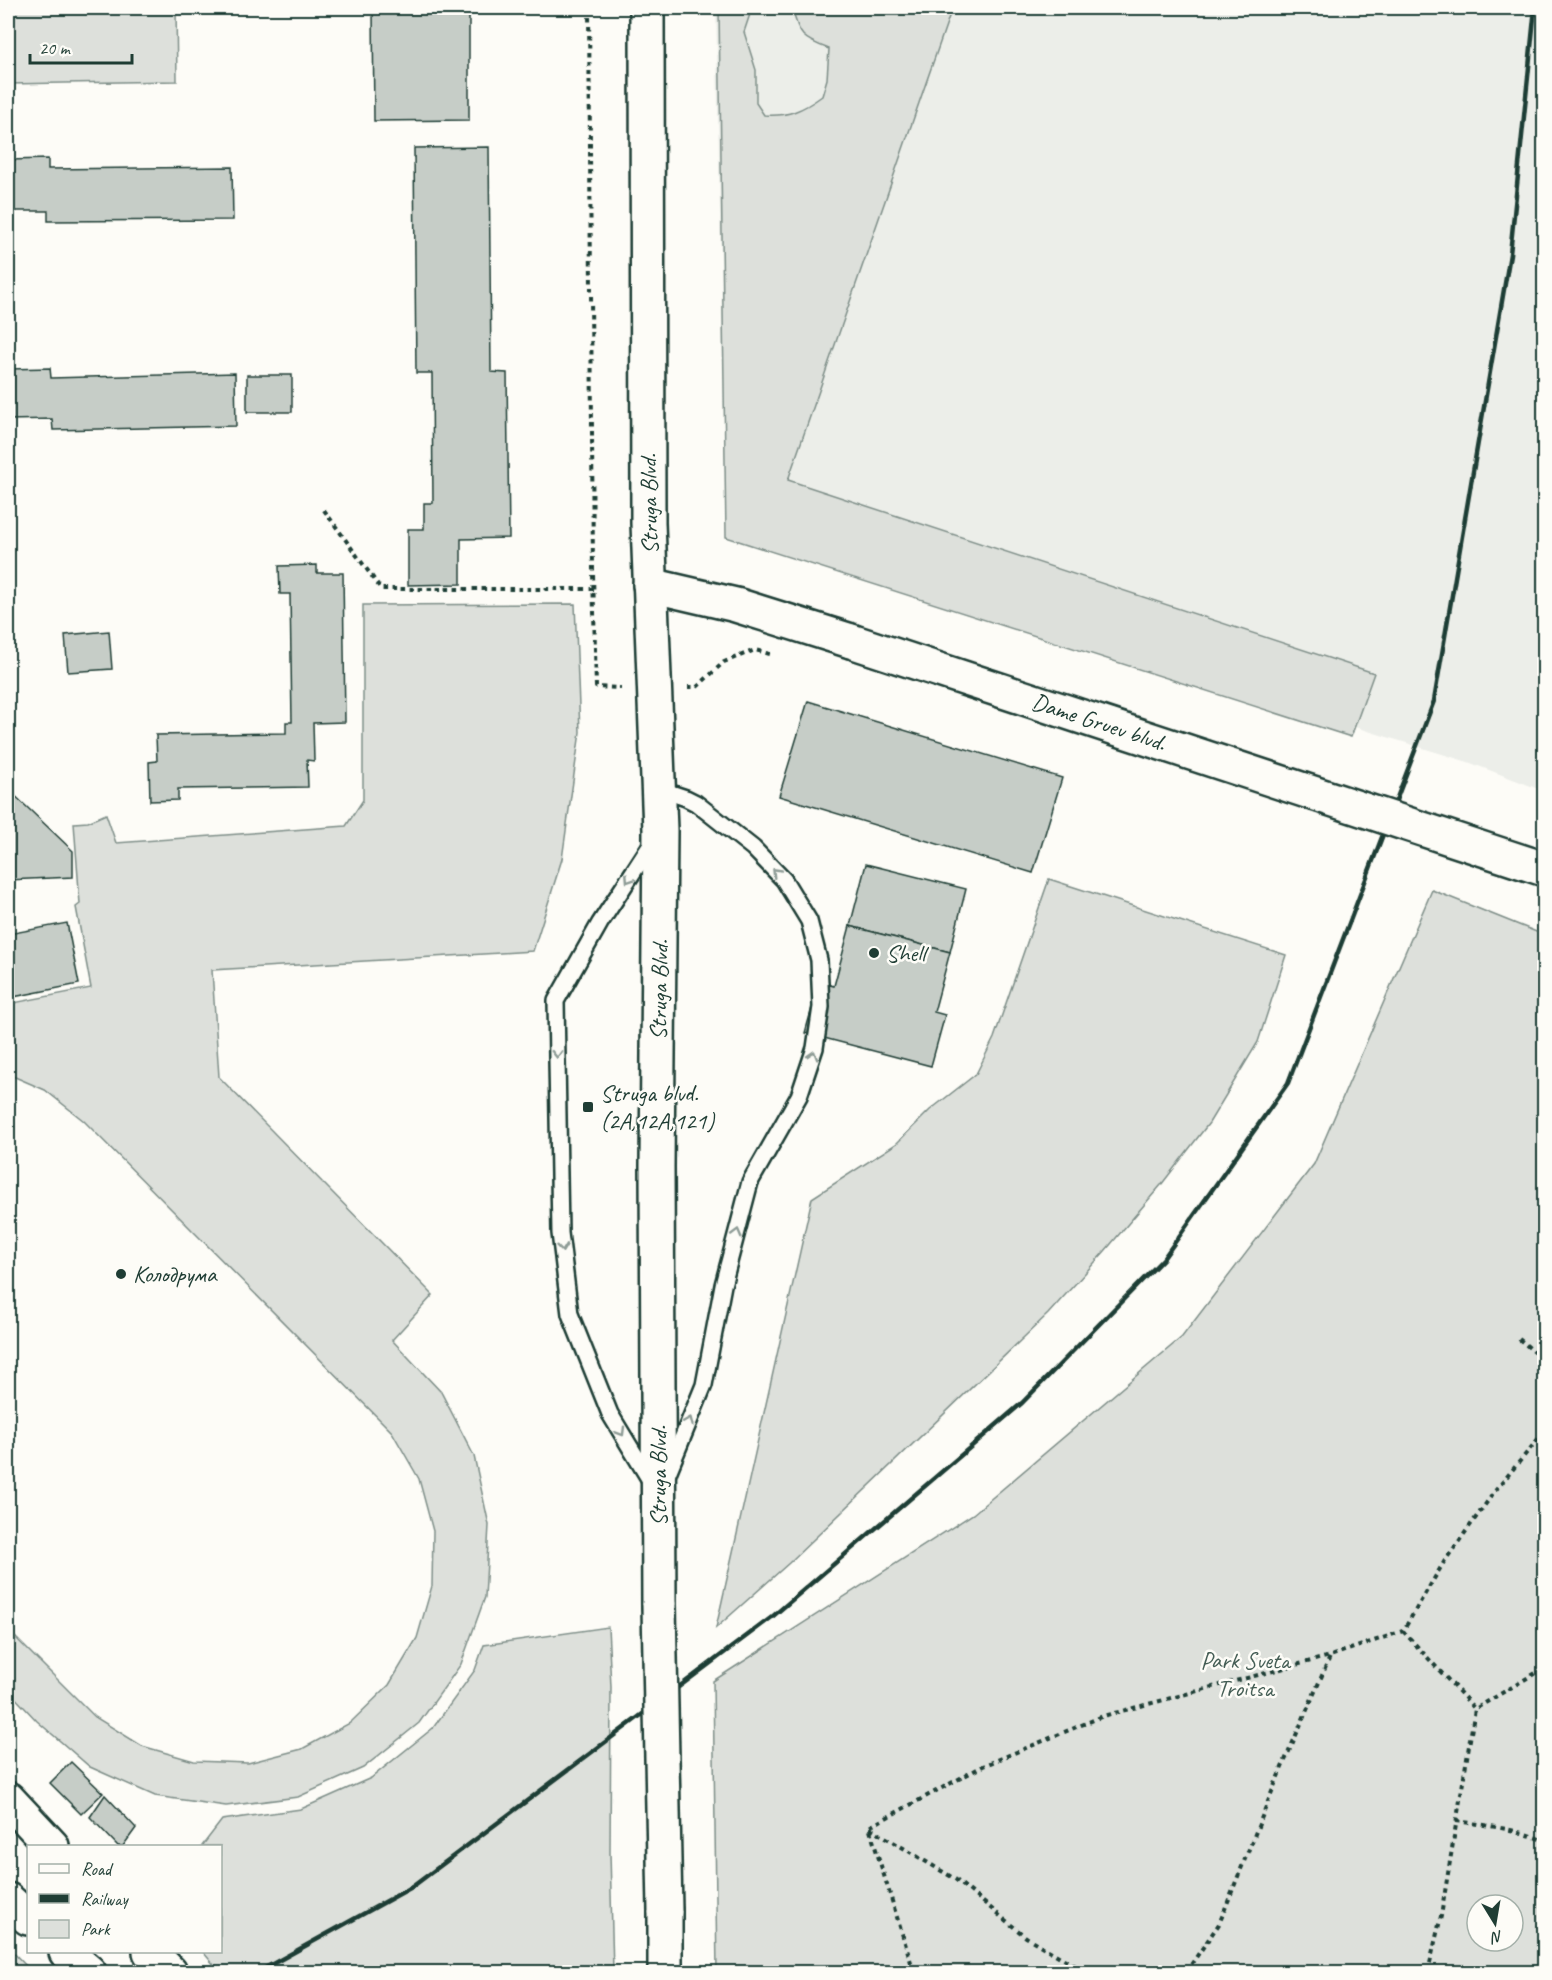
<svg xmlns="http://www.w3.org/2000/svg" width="1552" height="1980" font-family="Caveat,sans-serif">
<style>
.built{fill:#eceee9}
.green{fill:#dde0db;stroke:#7e8e88;stroke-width:1.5;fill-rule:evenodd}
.building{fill:#c6cdc7;stroke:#1f3d34;stroke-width:1.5}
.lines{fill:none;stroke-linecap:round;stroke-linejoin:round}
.lane-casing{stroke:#1f3d34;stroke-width:20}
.secondary-casing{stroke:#1f3d34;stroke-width:38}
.primary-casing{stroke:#1f3d34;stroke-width:38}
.path{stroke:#1f3d34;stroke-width:4;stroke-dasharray:4.5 4.5;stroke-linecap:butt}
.lane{stroke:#fdfcf7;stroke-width:15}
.secondary{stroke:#fdfcf7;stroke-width:33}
.primary{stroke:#fdfcf7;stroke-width:33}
.rail{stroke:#1f3d34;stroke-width:4.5}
.secondary-bridge-casing{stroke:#1f3d34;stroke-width:38;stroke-linecap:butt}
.primary-bridge-casing{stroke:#1f3d34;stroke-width:38;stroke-linecap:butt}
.secondary-bridge{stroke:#fdfcf7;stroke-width:33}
.primary-bridge{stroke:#fdfcf7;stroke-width:33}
.oneway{stroke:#8e9c96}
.poi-dot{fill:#1f3d34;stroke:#fdfcf7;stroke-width:2}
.labels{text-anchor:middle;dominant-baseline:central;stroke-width:5;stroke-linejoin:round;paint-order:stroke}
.street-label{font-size:24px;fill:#1f3d34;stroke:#fdfcf7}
.poi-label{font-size:24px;fill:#1f3d34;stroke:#fdfcf7;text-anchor:start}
.park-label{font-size:24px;fill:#455e55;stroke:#fdfcf7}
</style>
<rect width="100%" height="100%" fill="#fdfcf7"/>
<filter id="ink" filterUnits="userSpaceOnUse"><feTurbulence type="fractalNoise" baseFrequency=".0167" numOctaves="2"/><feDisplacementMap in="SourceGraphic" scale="12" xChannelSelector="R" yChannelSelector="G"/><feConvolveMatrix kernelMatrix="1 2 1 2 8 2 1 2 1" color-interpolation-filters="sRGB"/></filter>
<g filter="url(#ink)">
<polygon class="built" points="716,8 1544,8 1544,791 1468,762 726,532"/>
<g class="green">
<polygon points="8,8 176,8 177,81 8,84"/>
<path d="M719,8H752L744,32L756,70V103L764,115C788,117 803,110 822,96L827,79L829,49C802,39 799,36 792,8H952L788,480L1374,673L1351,737L726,537Z"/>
<polygon points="575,604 580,732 562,859 533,951 212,970 219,1077 433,1295 392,1340 441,1392 474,1456 489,1525 485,1597 461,1664 419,1723 363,1768 298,1797 226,1806 155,1796 90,1767 37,1721 8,1690 8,1630 95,1717 142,1746 194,1761 248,1763 302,1749 350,1723 389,1685 417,1638 432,1586 433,1531 419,1479 392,1432 84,1121 45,1090 8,1074 8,1004 91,988 76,907 80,904 74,823 88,822 106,814 116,843 346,826 363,800 363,605"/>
<polygon points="1049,879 1286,955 1258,1042 1209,1123 1161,1185 1105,1251 1048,1314 789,1563 716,1628 812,1198 896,1144 930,1110 976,1074 994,1038"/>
<path d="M1432,890L1544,935V1972H717L713,1681L973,1514L1182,1337L1314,1164ZM1477,1905H1513V1941H1477Z"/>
<polygon points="608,1627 611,1687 610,1853 613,1972 220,1972 203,1952 220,1952 220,1846 202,1846 222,1820 301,1809 371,1778 433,1728 475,1670 484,1645"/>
<polygon points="8,1947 32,1972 8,1972"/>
</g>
<g class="building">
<polygon points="373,8 469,8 469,120 374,121"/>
<polygon points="489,147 491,372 507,373 509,538 461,539 461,584 408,585 408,529 424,529 424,503 433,503 432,373 416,373 414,148"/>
<polygon points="48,159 48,169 232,167 233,220 48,221 48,211 8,211 8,160"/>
<polygon points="50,368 51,378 235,373 236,426 53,430 52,419 8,420 8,369"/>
<rect x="247" y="375" width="45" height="37"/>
<polygon points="317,565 317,573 343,573 345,722 313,723 314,761 307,760 308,787 178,789 178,800 150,801 149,762 157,761 156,735 286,733 286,722 292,722 290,594 280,594 279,566"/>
<polygon points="109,631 112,669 68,672 65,635"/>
<polygon points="808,701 1062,778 1033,873 779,796"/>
<polygon points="8,789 73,851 73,877 8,880"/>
<polygon points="866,864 966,889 950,952 850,926"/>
<polygon points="67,923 79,984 8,998 8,934"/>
<polygon points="850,926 950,952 934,1012 945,1015 931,1066 805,1033 819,982 834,986"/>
<polygon points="71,1762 103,1793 81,1814 50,1783"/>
<polygon points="105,1795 136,1828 123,1846 118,1846 90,1817"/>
</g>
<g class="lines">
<g class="lane-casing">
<g id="lane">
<polyline points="659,789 686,798 696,803 753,848 784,880 809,921 819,960 821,1007 815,1048 799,1096 750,1182 723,1285 704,1385 668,1473"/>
<polyline points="653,1485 610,1414 570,1314 560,1233 556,1001 600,923 654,840"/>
</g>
</g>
<g class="secondary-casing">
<g id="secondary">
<polyline points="650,585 736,605 851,641"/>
<polyline points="8,1799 52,1846"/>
<polyline points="8,1900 28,1918"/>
<polyline points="66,1952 89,1972"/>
<polyline points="150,1952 170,1972"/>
</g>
</g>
<g class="primary-casing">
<g id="primary">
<polyline points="647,8 648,523 660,830 657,1166 659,1605"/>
<polyline points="665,1911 665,1972"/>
</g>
</g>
<g class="path">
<polyline points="589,8 593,574 596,687 621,688"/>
<polyline points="324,510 381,589 594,589"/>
<polyline points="688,687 697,687 724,662 755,650 770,654"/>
<polyline points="1519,1339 1544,1360"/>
<polyline points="1403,1631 1475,1709"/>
<path d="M1456,1821C1486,1825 1517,1829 1544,1841"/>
<polyline points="870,1828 955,1879 1026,1937 1086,1972"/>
<polyline points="8,1971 9,1972"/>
<polyline points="914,1972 869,1827 983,1766 1103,1716 1330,1656 1403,1631 1444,1562 1495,1491 1544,1432"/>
<polyline points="1186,1972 1219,1924 1277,1779 1330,1657"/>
<polyline points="1428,1972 1441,1916 1475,1709 1544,1668"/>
</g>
<use href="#lane" class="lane"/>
<use href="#secondary" class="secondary"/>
<use href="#primary" class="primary"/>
<polyline class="rail" points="258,1972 412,1887 772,1617 1022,1403 1163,1259 1288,1083 1434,701 1510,254 1535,8"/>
<g class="secondary-bridge-casing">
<polyline id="secondary-bridge" points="851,641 1544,869"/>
</g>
<g class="primary-bridge-casing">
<polyline id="primary-bridge" points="659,1605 665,1911"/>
</g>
<use href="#secondary-bridge" class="secondary-bridge"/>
<use href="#primary-bridge" class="primary-bridge"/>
</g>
<defs><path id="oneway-chevron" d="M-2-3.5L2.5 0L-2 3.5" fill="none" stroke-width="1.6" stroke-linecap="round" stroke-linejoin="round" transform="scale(1.5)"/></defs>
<g class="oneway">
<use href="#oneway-chevron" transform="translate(776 872) rotate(-134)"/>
<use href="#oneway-chevron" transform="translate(629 879) rotate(123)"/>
<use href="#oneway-chevron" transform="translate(557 1054) rotate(89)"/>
<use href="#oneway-chevron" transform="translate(813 1055) rotate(-73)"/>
<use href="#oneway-chevron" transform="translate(737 1233) rotate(-75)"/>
<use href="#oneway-chevron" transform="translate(562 1248) rotate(83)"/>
<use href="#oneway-chevron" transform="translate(689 1421) rotate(-67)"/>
<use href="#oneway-chevron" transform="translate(621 1432) rotate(59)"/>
</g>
</g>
<g class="poi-dot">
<circle cx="874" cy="953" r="6"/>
<rect x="582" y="1101" width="12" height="12" rx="3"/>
<circle cx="121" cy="1274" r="6"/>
</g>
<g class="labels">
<g class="street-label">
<text transform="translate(649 504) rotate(-91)">Struga Blvd.</text>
<text transform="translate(1099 722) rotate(18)">Dame Gruev blvd.</text>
<text transform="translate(659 990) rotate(-89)">Struga Blvd.</text>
<text transform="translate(658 1476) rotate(-90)">Struga Blvd.</text>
</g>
<g class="poi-label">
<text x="886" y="953">Shell</text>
<text x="600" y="1093">Struga blvd.<tspan x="600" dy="28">(2A,12A,121)</tspan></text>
<text x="133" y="1274">Колодрума</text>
</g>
<g class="park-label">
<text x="1245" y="1660">Park Sveta<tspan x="1245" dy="28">Troitsa</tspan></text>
</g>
</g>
<rect width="1552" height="1980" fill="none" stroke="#fdfcf7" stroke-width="30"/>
<rect x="15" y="15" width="1522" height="1950" fill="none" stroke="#1f3d34" stroke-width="2" filter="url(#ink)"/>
<rect x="27" y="1845" width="195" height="108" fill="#fdfcf7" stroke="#a4b0a9" stroke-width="1.5"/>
<rect x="39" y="1864" width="30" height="9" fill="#fdfcf7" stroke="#a4b0a9" stroke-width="1.5"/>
<text x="81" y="1875" font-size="18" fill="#1f3d34">Road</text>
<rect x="39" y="1894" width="30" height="9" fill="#1f3d34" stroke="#a4b0a9" stroke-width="1.5"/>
<text x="81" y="1905" font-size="18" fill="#1f3d34">Railway</text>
<rect x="39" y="1920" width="30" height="18" fill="#dde0db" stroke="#a4b0a9" stroke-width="1.5"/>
<text x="81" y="1935" font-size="18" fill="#1f3d34">Park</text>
<g transform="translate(1495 1923) rotate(169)"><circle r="28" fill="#fdfcf7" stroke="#a4b0a9" stroke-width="1.5"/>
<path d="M0-4.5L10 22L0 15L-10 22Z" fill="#1f3d34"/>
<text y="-9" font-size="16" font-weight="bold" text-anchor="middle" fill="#1f3d34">N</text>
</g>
<path d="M30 54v9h102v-9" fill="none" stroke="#1f3d34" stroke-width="3"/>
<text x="39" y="54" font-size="18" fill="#1f3d34" stroke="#fdfcf7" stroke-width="4.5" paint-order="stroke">20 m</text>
</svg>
